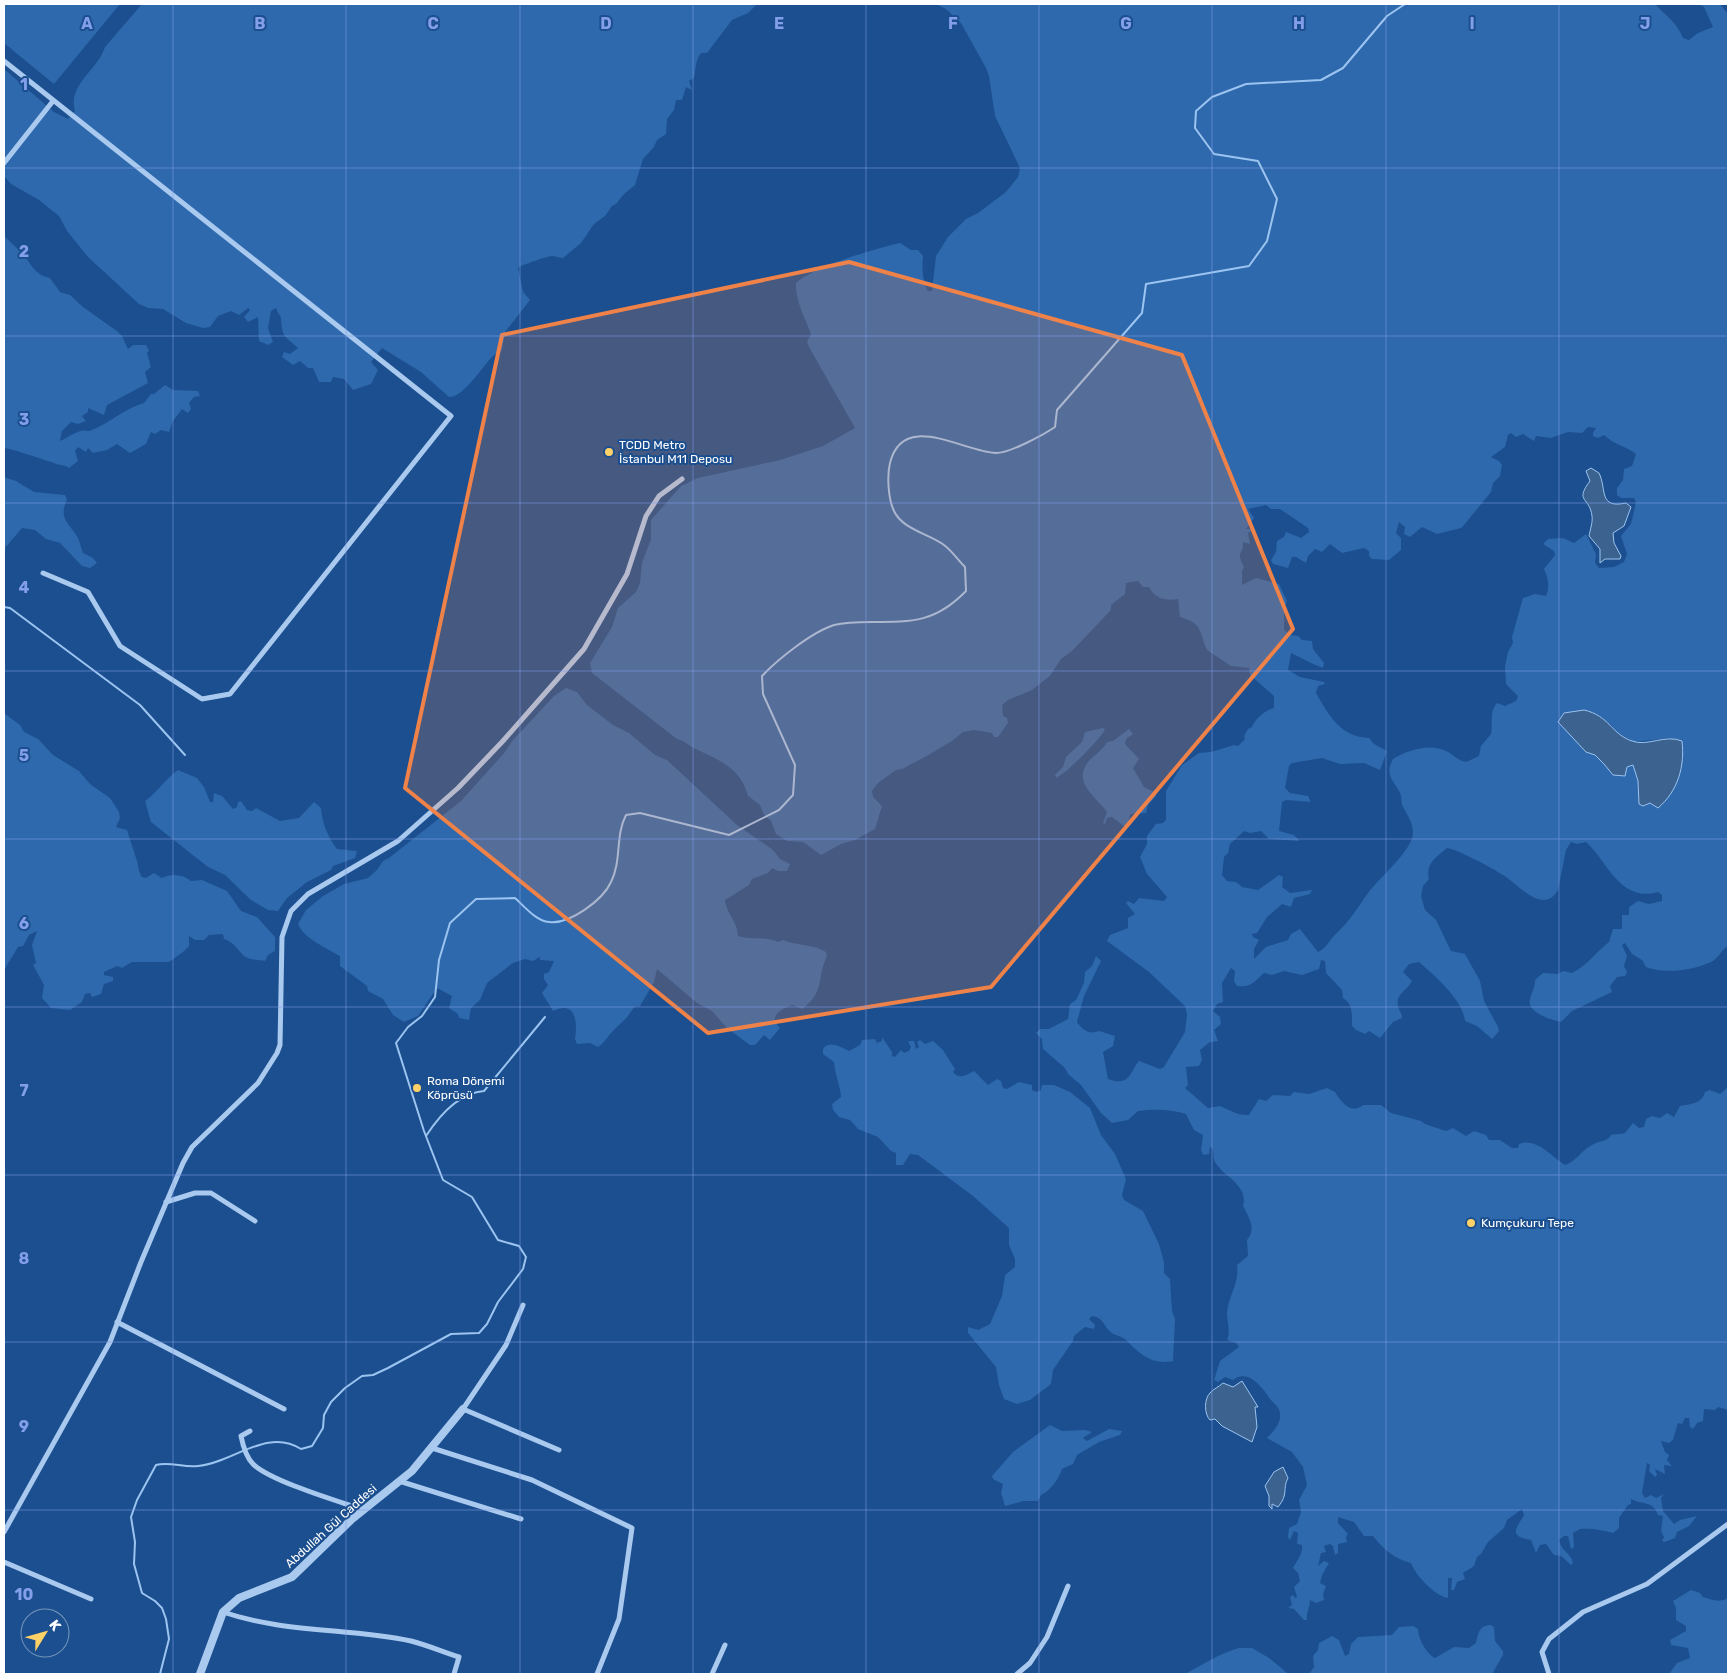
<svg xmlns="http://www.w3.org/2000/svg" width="1732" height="1678" font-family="Rubik,sans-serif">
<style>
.green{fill:#2e69ad;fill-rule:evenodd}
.water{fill:#3c6290;stroke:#9cc4f0}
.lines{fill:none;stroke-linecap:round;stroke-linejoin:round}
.stream{stroke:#9cc4f0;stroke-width:2}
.minor{stroke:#a9c9ee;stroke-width:5}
.tertiary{stroke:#a9c9ee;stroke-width:8}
.marked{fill:#ee8249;fill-opacity:0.2;stroke:#ee8249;stroke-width:4;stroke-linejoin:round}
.grid{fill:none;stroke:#839eea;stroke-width:1;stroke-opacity:0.55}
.poi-dot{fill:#ffd166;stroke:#1b4f8f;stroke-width:2}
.labels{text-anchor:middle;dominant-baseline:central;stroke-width:4;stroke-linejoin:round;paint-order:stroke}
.poi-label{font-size:12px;fill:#fff;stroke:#1b4f8f;text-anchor:start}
.street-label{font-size:12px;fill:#fff;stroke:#1b4f8f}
.grid-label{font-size:16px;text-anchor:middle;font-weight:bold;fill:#839eea;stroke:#1b4f8f;stroke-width:4;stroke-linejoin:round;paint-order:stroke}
</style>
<rect width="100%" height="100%" fill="#1b4f8f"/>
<g class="green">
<polygon points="4,4 120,4 54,84 4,43"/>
<path d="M142,4H757L748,13L732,20L707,53H701C695,61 696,69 694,78L689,81L692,90L686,87L682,100H676L674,110L667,119L666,134L657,140L654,147L643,159L635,185L624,194L616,204L612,206L605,216L594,224L581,243L563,258C559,258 555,256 552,256C548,256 521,265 518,268L523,292L530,300L505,332L502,350C499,352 495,354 492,357C482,367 464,397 449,397L421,372L382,348L371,362L378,370L371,384L353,390L344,379L333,377L331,382H319L313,368H308L300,361L293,365L282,357L284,352L290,354L298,348C285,336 282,338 281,319C281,315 277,313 276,308L271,311L268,328L273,342L268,345L259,341L258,317L248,322L244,317L250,310L248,308L239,315L231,311L218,316L210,327L203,328L186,323L163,309L148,308L139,304L88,257L67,231L59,216L39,200L11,184L4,176V69L54,112L68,119L75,111C67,85 98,70 105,47Z"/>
<path d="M936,4H1655C1666,16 1677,22 1683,38L1689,40L1698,33L1713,27L1704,7L1698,4H1720L1728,14V946C1721,950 1718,959 1711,962C1691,971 1665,974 1646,967L1642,960L1632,954L1625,943L1622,945L1627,956L1624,966L1627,972L1625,976L1617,977L1610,986L1612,992L1572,1011L1561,1022C1552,1020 1526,1013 1530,999C1532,991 1535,988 1535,980L1543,973L1558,974L1563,971L1572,973C1587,966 1596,952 1609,942L1613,929H1622V915H1629V907L1638,901L1649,904L1662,901V895L1658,892C1620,903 1608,862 1586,842L1577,844L1571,842L1566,850L1558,890C1543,916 1518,884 1503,875C1494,869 1457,849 1447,848C1437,857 1425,863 1429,879L1423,886L1421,896L1425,910L1436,920L1451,951L1465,954L1480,981L1484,1001L1498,1027L1499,1031L1492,1039L1477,1026L1465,1021C1463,1000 1435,976 1419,962L1409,964L1403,972L1412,981C1407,991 1395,994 1398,1006C1399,1011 1402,1013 1402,1018L1393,1022L1380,1038L1369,1031L1365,1034L1356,1030L1352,1026C1352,1015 1353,1004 1343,998L1342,990L1326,973L1325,961L1321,960L1319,969L1302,975L1284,971L1272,975L1264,973C1255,981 1251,988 1237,986L1234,981L1235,971L1231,968L1222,983L1223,1002L1217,1004L1213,1011L1220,1017L1221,1024L1214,1030L1218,1041L1210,1042L1200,1050L1202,1060L1199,1066L1186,1067L1188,1085L1185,1088L1208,1108L1220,1106C1230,1110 1238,1116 1249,1115L1259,1099L1266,1101L1273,1095L1290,1096L1294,1092L1309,1094L1327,1088L1335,1092C1341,1102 1351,1115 1363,1105H1381L1391,1113L1421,1121L1425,1124L1446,1131L1453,1128L1466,1136L1474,1131L1486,1135L1489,1140H1500L1512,1148H1518L1519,1144C1536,1137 1551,1156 1565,1165C1577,1161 1582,1149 1594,1144C1601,1140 1607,1142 1611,1135C1629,1132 1621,1137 1633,1123L1639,1128L1644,1127L1646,1119L1652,1116L1660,1118L1667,1113L1674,1117L1680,1106C1690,1104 1702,1104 1705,1092L1710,1090L1720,1094L1728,1087V1410L1718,1407L1715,1410L1704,1409L1703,1421L1697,1423L1693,1429L1690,1427L1689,1418H1685L1682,1424L1678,1423L1673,1440L1669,1443L1661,1441L1665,1452L1669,1455L1667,1460L1672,1466L1664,1465L1665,1474L1655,1469L1657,1475L1655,1477L1649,1471L1650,1465L1647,1463L1642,1493L1645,1498L1651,1495L1656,1498L1664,1494L1661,1498L1663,1511L1674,1524L1680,1520L1697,1516L1689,1526L1677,1532L1675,1538L1665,1542L1662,1541L1664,1537L1661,1531L1663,1516L1658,1515C1653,1500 1642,1505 1631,1499V1504L1628,1505L1619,1518V1528L1613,1533C1602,1530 1591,1528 1580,1529L1573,1533L1574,1547L1571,1549L1568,1536H1564L1559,1540C1561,1551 1571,1553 1573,1563L1571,1565L1561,1556L1554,1555L1546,1544L1540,1545L1536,1553L1531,1540C1509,1536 1515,1530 1524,1515L1522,1509L1507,1520L1504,1528L1488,1542L1481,1554L1477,1557L1474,1566L1463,1573L1465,1579L1457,1582L1454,1590H1451L1452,1578H1448V1598C1435,1596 1415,1575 1411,1563C1395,1559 1383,1549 1373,1536H1364L1354,1522L1338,1517V1523L1348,1534L1346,1537L1347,1542L1338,1544V1553L1335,1555L1333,1546L1330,1544L1324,1546L1326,1552L1321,1553L1318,1566L1324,1561L1329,1563L1322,1575L1320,1583L1326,1586L1323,1594L1324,1600L1316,1603L1310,1600C1310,1608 1306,1612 1307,1620H1304L1294,1609L1288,1608L1292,1605L1290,1597L1293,1595L1295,1598L1297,1597L1294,1587L1300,1581L1298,1573L1293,1568C1297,1560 1303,1554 1302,1545L1297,1544L1298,1533L1294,1531L1290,1540L1288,1537L1289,1528L1297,1524L1301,1512L1299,1500L1307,1485L1303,1467L1292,1452L1267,1438C1274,1431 1285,1419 1278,1408C1276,1404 1272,1402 1270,1399C1263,1388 1248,1368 1233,1380L1225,1377L1218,1382L1214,1380L1220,1361L1239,1347L1236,1343L1227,1340C1231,1331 1227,1322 1227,1313C1228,1297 1240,1282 1237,1265L1248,1256L1247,1240C1257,1229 1248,1216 1243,1206C1249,1184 1221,1176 1214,1160C1213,1156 1214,1151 1212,1148L1210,1147L1209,1154L1203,1155L1201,1150L1203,1135L1194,1130L1186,1114C1169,1109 1155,1109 1138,1111L1128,1120L1112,1123L1101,1113L1081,1085L1068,1074L1065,1068L1043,1049L1042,1039L1036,1033L1040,1029H1049L1068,1019L1070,1004L1076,1000L1084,983L1085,972L1092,966L1096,956L1101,961L1084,996L1077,1022C1082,1030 1090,1035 1099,1031L1115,1036L1113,1046L1103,1052L1108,1079C1130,1087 1129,1073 1139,1061L1160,1069L1164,1067L1185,1032L1187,1014L1185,1006L1149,972L1107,941L1110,935L1128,928V918L1135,914L1126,903L1128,901L1134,904L1139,898L1164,901L1167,897L1147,874L1140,857L1147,844V836L1156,824L1163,823L1166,820V791L1182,765L1199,753L1211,752L1234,745L1238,746L1245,739L1244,736L1248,729L1252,727C1254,720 1266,709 1274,708V696L1250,675L1249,668L1231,666L1207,650C1199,632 1203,623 1180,617L1178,599C1166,601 1155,599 1149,587H1143L1138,581L1126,583L1125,594L1111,605V610L1072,651L1061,659L1050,676L1032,690L1008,700L1002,705L1003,716L1007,718L1008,723L998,737H994L992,733L974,730L963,732L952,741L925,757L902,769L896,770L878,783L872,791L873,797L882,806L875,829L855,840L841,844L821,855L803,842L787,841L776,834L771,821L764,815L760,805L748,796C741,769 721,761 698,750C690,747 686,741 677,739L592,673L590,663L612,627L618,608L636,592L640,583L642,563L651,539V520L681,486L698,478L780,460L823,446L855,428L809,347L807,342L811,334C805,318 795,300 796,283C815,266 874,249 900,243L911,250H918L923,256C922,266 922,281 928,291H932L936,256L948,237L966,219L978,213L1006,192L1018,177L1020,168L995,116L989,76L986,68L961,23L946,9ZM1588,427L1596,428L1593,433V436L1598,438L1604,435C1614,445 1626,446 1636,454L1632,466L1624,469L1623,480L1617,488V495L1621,498H1634L1636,502L1631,524L1621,536L1627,554L1624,562L1614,567L1599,568L1595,563L1596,554L1586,534L1574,543L1563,538L1548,539L1543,544L1554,551L1555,555L1544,569C1548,577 1550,587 1546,596L1535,594L1523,598L1512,637L1513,643L1508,652L1505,666L1506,684L1518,696L1516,701L1505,706L1497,703C1489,712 1493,723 1491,734L1481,746L1479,756L1466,762C1458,761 1453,754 1446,751C1429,743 1408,750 1393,759C1384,776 1394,780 1400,793C1402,797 1401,801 1402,805C1407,815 1412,820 1413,832C1414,849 1378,879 1368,893C1358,907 1349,922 1336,934C1329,940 1327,948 1318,952L1300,929L1291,934L1288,940L1266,947L1254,959V949L1259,940L1253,937L1252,934L1257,933L1267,917L1282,904L1291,907L1294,898L1310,894L1312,890L1290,893L1282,887L1283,877L1279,875L1258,890L1242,887L1236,882L1227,881L1222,875L1224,857L1228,853L1230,844L1244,831L1250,833L1261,831L1269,839L1300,841L1294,835L1279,831L1282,802L1286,800L1311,802L1308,796L1290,793L1285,788L1289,766L1292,763L1322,758L1340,764L1364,763L1380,770L1387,751L1374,744L1369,738C1341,737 1329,716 1316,693L1318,686L1325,684L1324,682L1300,677L1288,670L1291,653C1302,658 1312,664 1323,668L1324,663L1313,649L1312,641L1302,640L1298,636L1291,635L1284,630V608L1287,601L1279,584L1256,578L1242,585V571L1244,567C1235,550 1244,556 1243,542L1250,544L1248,533L1254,529H1246L1254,518L1248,509L1266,505L1271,509H1280L1308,528L1309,532L1301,538L1286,532L1284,537L1277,541L1276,552L1271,560L1273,564L1288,568L1292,557H1296L1306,563L1308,556L1315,549L1322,552L1330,544L1342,553L1364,548L1369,551V556L1372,559L1389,560L1401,550V538L1396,533L1399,522L1405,527L1404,534L1410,537L1422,527L1437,534L1461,528L1464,525L1491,492L1493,483L1500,476L1502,465L1499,461L1491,457L1505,447L1508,435L1511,433L1516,437L1523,434L1534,441L1536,436L1551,438L1568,432L1582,433ZM1564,713L1611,725L1617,733L1634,742L1670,738L1639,804L1638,781L1633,765L1613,775L1604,764L1558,722Z"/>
<path d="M4,236C10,242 19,249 24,256C33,266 35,275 50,278L60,292L70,295L83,307L117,331L122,336L128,349L133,345H146L149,351L147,353L151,367L145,372L148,383L107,405L104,415L88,408V412L82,416L86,421L78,424L71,422L62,431L60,441C69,437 79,428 89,431C108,425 124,408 144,403L151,394H154L165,385L173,390L198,391L200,396L194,397L189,403L191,409L188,413L182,409L173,421L169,432L161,430L155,434L151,432L146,444L130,453L117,444L107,450L93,453L88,448L86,452L78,447L75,451L78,461L69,468C64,464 60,466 54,463C45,460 10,448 4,448Z"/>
<path d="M4,477L16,481L34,492L65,495L67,499C58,520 69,522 78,538C80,543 81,548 83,553L93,558L97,563L90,568L82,566L60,543L46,539L35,530L22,528L4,549Z"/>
<path d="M566,688L577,692L587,705L613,725L629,733L655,755L667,760L737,825L773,850L780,859L790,864L787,871H778L772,868L768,873L752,879L749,885L725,900C726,913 738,922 738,936C751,940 764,936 778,942L783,940C797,946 813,944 826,952L827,956C816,979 826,991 802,1009L793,1005C784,1008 776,1011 774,1021L780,1028L770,1040L764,1035L755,1045H750L727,1028L712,1011L697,1003L657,969L654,982L640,1006L634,1007C626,1021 621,1022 612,1032C607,1037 605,1042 598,1047L590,1043L577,1044L575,1039C578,1021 575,1000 553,1011L542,993L548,985L544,979V974L549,972L554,961L540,960V957L533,961L525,959L513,963L487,983L480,1000L471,1008L469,1020L459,1018L458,1014L449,1008L452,996L437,988L418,1016L404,1022L393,1015L383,999L368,991L367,986L340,966V956C328,949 303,938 298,924L306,910L323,896L344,884L368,878L377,870L383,861L389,858L461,801L505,752L513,740L554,696Z"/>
<path d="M4,713L20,725L24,732L38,739L53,755L79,771L90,784L110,798L119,812L120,818L116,827L127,830C130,840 133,848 136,858C139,865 137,869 142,877L146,878L154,873L162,878C171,873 183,874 191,881L202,880L227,891L241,911L257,917L275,937V951L268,955L265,961C258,960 247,960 242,954C236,947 233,942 224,939L223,934L209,935L204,940H195L189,936V946L183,952L169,962H132L122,968L117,966L104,972V975L113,977V981L104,984L101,994L92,997L90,993L85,994L82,1002L70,1010L51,1008L42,998L44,985L33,965L36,963L32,945L37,931L29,935L23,946L18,947L4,970Z"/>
<path d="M1103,728L1105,730C1099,740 1067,773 1056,778L1055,775L1063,767L1066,757L1082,742L1085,732Z"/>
<path d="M1129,729L1133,734L1126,739L1125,744L1139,759L1133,768L1144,787L1156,793V796L1148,805L1146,813L1130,814L1129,825L1125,827L1112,817L1107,818L1105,824L1103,823L1107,812C1098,799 1074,784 1086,765C1091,756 1101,753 1107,742L1113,741Z"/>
<path d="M178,770L197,778L204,787L210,802H213L214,793L222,796L233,809L237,807L238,802L241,801L247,810L252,811L256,808L280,821L299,818L314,802L321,808C322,823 328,837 337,849L357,851L355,858L333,866L331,870L307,882L287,898L278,911L268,910L251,900L225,875L208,867L151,822L145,801C158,792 165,779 178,770Z"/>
<path d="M882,1037L892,1052V1056L895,1057L901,1050L904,1053L909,1051L911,1047L908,1042L910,1041H914L916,1049L919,1047L917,1042L920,1040L925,1044L933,1041L943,1050L955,1069L953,1072C959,1080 967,1075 974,1071L988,1085L997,1079L1001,1081L1003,1088L1007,1089L1019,1082L1032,1085V1090L1037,1092L1041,1090L1042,1085H1054L1070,1092L1090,1108L1101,1135L1115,1154L1126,1179L1122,1195L1124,1200L1143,1211L1159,1244L1164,1262V1273L1170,1279L1172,1311L1175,1319L1173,1361C1153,1366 1138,1353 1126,1340C1122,1336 1116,1336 1112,1333C1103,1327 1105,1318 1092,1316L1089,1319L1095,1325L1094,1329L1085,1327L1074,1336L1073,1341L1053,1370L1051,1384L1030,1400L1017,1404L1004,1399L999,1385L996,1367L968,1333V1327L978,1330L990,1324L1002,1296L1005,1275L1015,1267V1259L1009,1245V1228L973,1196L918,1155L910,1154L903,1165H896V1153L891,1151L878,1137L858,1129L850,1120L839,1117L833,1110L832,1104L841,1097C840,1085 835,1075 834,1062L823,1054V1049C830,1040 840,1047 849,1051L860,1045L862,1040L875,1039L877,1043L882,1041Z"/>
<path d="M1050,1425L1062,1431L1085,1430L1092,1432L1083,1438L1087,1441L1109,1429L1122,1431L1120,1435L1099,1442L1077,1455L1073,1464L1062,1469C1059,1479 1050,1491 1041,1495L1038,1501H1023L1005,1506L1001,1493L1003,1484L993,1479L992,1476L1013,1452Z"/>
<path d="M1691,1590L1700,1593L1703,1597C1712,1600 1720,1603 1728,1598V1674H1669L1677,1663L1690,1658L1688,1648L1671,1645L1670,1640L1686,1631V1626L1676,1620V1608L1673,1601Z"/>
<path d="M1491,1625L1494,1627L1495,1641L1503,1651V1655L1492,1674H1309L1314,1667L1313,1656L1318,1650L1319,1643L1332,1636L1339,1640L1345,1656L1349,1654L1351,1644L1358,1637L1392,1635L1399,1627L1413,1626L1418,1629C1418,1639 1427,1654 1435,1658L1454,1647L1469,1648L1476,1643C1478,1634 1479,1625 1491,1625Z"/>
<path d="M1239,1648H1252L1269,1658L1287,1673L1185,1674C1204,1664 1218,1654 1239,1648Z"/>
</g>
<g class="water">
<path d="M1591,468L1599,473C1607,489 1598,509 1626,503L1631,507L1624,526L1613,533L1614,543L1621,556L1620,559H1605L1600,563V549L1589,536C1590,530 1593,522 1592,516C1590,497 1574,502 1590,481L1586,471Z"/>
<path d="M1584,710C1610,716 1611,734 1632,741C1647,747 1665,734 1682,741C1685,766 1678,791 1658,808L1650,803L1643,806L1639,804L1638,781L1633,765L1627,767L1625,776L1613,775L1604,764L1595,755L1586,752L1558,722L1564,713Z"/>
<path d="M1242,1381L1258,1407H1255L1257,1427L1252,1442L1222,1426L1215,1419L1210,1420C1204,1414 1204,1399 1210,1393C1213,1389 1219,1387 1223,1383L1233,1387Z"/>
<path d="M1283,1467L1288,1478C1282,1489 1289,1494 1278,1507L1272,1504V1509L1269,1506V1496L1265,1486L1274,1472Z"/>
</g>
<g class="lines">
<g class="stream">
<polyline points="4,607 10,608 140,705 185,755"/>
<path d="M426,1136C439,1116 459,1093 484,1091L545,1017"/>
<path d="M160,1674L169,1639L166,1619L162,1608L155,1601L142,1593L134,1564L135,1542L131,1517L137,1500L156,1465C169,1461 184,1468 198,1466C233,1463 267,1427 301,1449L312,1446L323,1428L324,1415L331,1402L345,1388L362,1376L373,1375L388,1368L451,1334L479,1333L487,1324L498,1302L523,1269L526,1257L519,1246L498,1240L472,1197L443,1180L424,1131L396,1043L408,1027L422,1016L435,997L439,960L450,923L476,899L515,898C524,906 536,921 549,922C569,925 603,900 611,882C622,860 615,836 626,815L640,813L729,835L779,810L793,795L795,765L763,694L762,676C778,659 812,632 834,625C846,622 860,622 872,622C913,622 936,622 966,591L965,567C958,560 952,551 944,545C929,534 902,529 894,511C888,499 887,475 890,463C903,410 963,452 996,453C1010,453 1043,435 1055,427L1057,410L1142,313L1146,284L1249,266L1267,241L1277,199L1258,161L1214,154L1195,128L1196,111L1212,97L1246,84L1321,80L1343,68L1387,16L1405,4"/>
</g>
<g class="minor">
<polyline points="4,61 451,416 230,694 202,699 120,646 88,592 43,573"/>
<polyline points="4,163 53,101"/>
<polyline points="166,1202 195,1193 211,1193 255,1221"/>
<polyline points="523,1305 506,1345 463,1409 559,1450"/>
<polyline points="117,1322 284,1409"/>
<path d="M250,1431L241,1436C243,1446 246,1457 253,1464C270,1481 338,1501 364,1510"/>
<polyline points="432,1448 532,1480 632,1528 619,1619 597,1674"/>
<polyline points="399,1481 521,1519"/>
<polyline points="4,1532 110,1342 141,1262 183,1163 192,1147 258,1083 277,1053 280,1045 282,937 291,911 308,894 398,841 458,788 502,742 584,649 627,574 646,516 659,496 682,479"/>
<polyline points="4,1562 91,1599"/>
<path d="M223,1612C284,1633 349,1628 411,1641C427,1645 443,1652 459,1657L454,1674"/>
<polyline points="712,1674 725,1645"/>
<polyline points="1017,1674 1030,1663 1047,1637 1068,1586"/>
<polyline points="1549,1674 1542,1652 1549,1639 1583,1612 1647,1584 1728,1524"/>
</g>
<polyline class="tertiary" points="200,1674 223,1612 239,1598 292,1577 351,1520 412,1471 463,1409"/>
</g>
<path class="marked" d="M849,262L1182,355L1293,629L991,987L708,1033L405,788L502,335Z"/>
<path class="grid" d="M173,4V1674M346,4V1674M520,4V1674M693,4V1674M866,4V1674M1039,4V1674M1212,4V1674M1386,4V1674M1559,4V1674M4,168H1728M4,336H1728M4,503H1728M4,671H1728M4,839H1728M4,1007H1728M4,1175H1728M4,1342H1728M4,1510H1728"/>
<g class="poi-dot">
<circle cx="609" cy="452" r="5"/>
<circle cx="417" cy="1088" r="5"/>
<circle cx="1471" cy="1223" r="5"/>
</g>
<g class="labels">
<g class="poi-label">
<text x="619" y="445">TCDD Metro<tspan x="619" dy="14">İstanbul M11 Deposu</tspan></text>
<text x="427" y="1081">Roma Dönemi<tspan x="427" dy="14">Köprüsü</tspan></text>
<text x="1481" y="1223">Kumçukuru Tepe</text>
</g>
<g class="street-label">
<text transform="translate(331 1526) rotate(-42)">Abdullah Gül Caddesi</text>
</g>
</g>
<g class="grid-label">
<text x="87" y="29">A</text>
<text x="260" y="29">B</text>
<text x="433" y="29">C</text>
<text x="606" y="29">D</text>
<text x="779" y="29">E</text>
<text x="953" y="29">F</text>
<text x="1126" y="29">G</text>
<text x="1299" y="29">H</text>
<text x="1472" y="29">I</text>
<text x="1645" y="29">J</text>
<text x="24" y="90">1</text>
<text x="24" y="257">2</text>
<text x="24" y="425">3</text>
<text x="24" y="593">4</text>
<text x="24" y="761">5</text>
<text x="24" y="929">6</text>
<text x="24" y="1096">7</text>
<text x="24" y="1264">8</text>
<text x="24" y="1432">9</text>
<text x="24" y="1600">10</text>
</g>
<rect width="1732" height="1678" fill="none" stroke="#ffffff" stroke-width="10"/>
<g transform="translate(45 1633) rotate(53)"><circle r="24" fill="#1b4f8f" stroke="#7695bc"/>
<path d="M0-4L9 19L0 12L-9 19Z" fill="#ffd166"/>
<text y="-8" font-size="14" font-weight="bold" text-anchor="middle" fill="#ffffff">K</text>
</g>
</svg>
